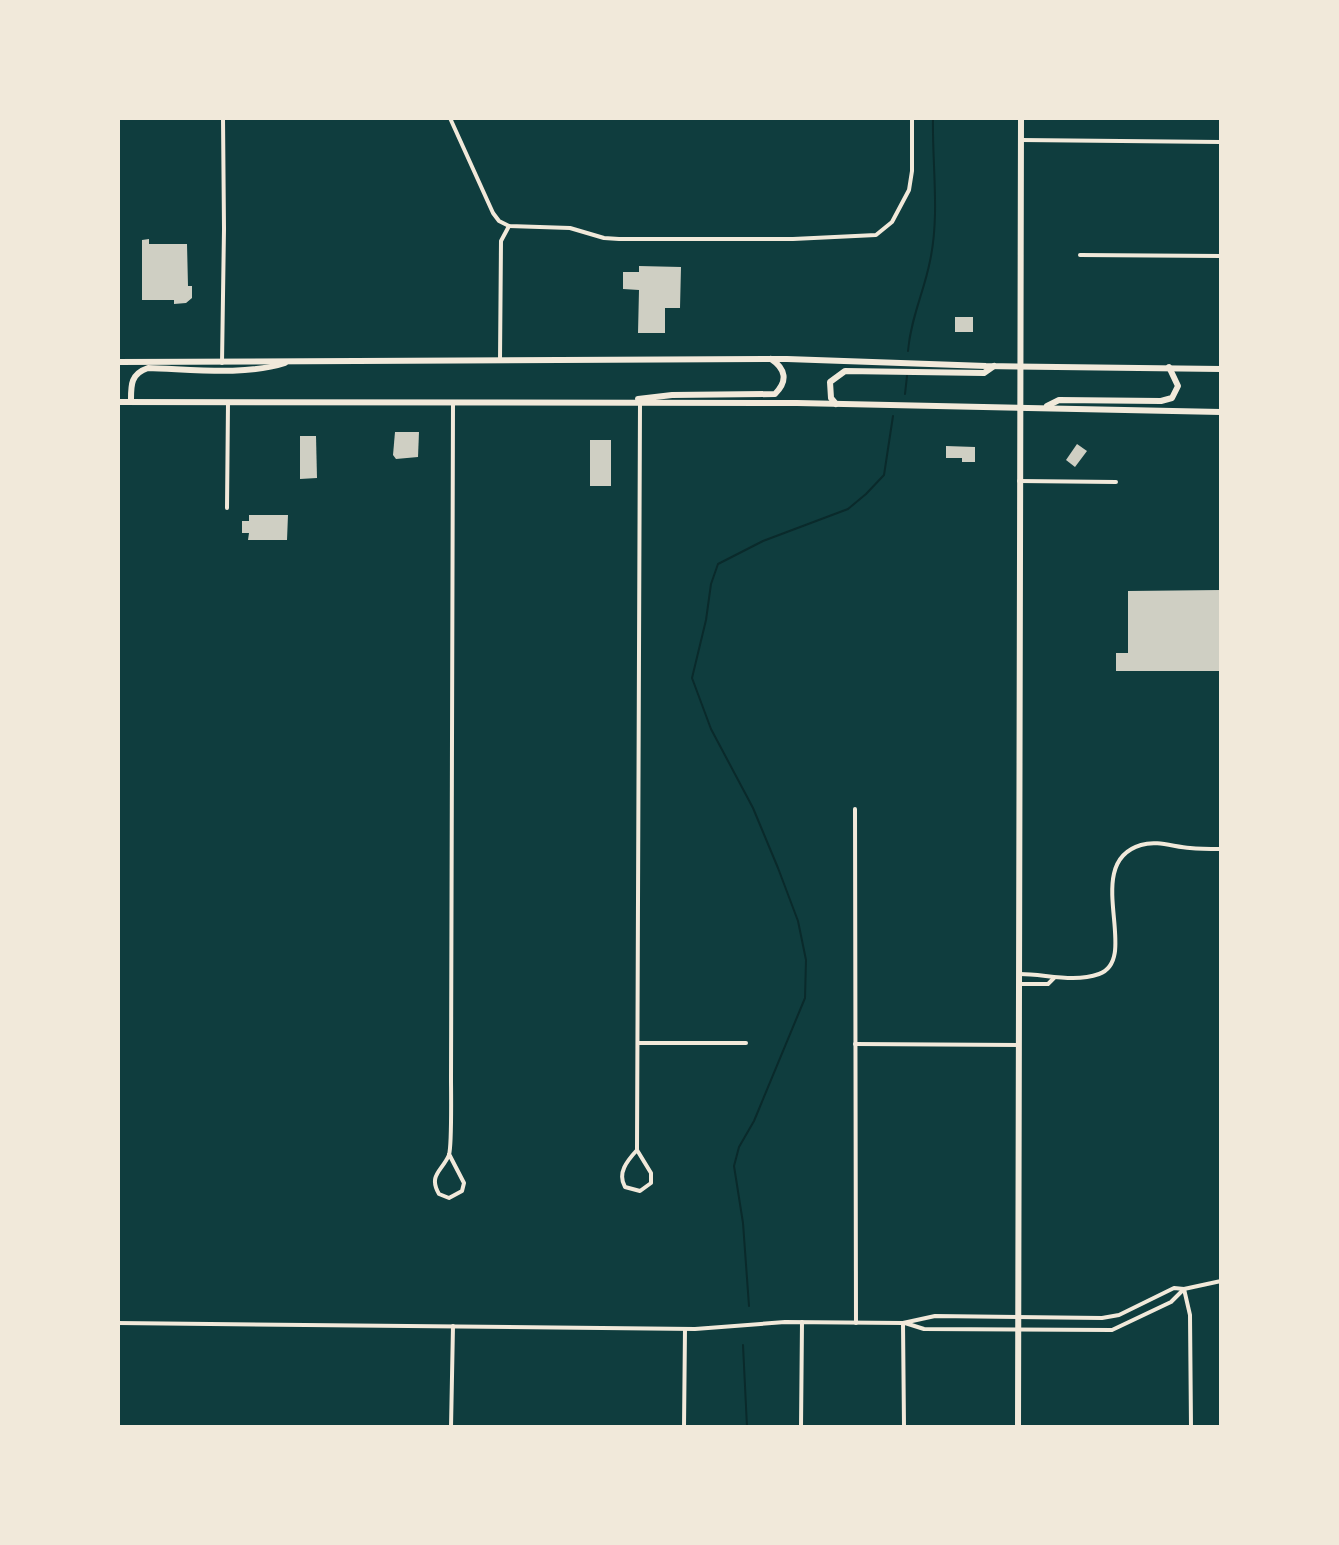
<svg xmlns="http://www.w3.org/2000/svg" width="1339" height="1545" font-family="'DejaVu Sans',sans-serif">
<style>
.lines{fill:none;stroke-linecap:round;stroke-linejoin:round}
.stream{stroke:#0a2a2b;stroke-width:2}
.building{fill:#cfcfc3}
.minor{stroke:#f1e9da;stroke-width:4}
.secondary{stroke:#f1e9da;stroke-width:6}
.primary{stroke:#f1e9da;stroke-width:6}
</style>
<rect width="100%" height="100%" fill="#0f3d3e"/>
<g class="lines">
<g class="stream">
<path d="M908,351C911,317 924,292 930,261C940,215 932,164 933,118"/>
<polyline points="905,394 907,376"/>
<polyline points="749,1306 743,1223 734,1166 739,1147 754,1121 805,998 806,960 798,921 778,868 753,808 711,729 692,678 706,620 711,584 718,564 763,541 848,509 866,494 884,475 893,416"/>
<polyline points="743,1345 747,1427"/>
</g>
</g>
<g class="building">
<polygon points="149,239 149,244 187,244 188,286 192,286 192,298 186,303 174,304 174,300 142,300 142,240"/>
<polygon points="639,266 681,267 680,308 665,308 665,333 638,333 639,290 623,289 623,272 639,272"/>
<rect x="955" y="317" width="18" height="15"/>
<polygon points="395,432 419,432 418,457 396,459 393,455"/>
<polygon points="300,436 316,436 317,478 300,479"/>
<rect x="590" y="440" width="21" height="46"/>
<polygon points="1077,444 1087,451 1075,467 1066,460"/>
<polygon points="946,446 975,447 975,462 962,462 962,458 946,458"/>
<polygon points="249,515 288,515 287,540 248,540 249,533 242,533 242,521 249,521"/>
<polygon points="1221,590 1221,671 1116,671 1116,653 1128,653 1128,591"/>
</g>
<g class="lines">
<g class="minor">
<polyline points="450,118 493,213 499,221 509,226 570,228 604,238 619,239 793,239 876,235 892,222 909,190 912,171 912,118"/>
<polyline points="1021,140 1221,142"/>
<polyline points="1080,255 1221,256"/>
<polyline points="500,360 501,241 509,226"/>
<polyline points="222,363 224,229 223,118"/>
<polyline points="1019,481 1116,482"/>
<polyline points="227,508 228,403"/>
<polyline points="855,809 856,1323"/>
<path d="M1020,974C1045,974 1074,983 1099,974C1142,959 1080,863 1141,845C1157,840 1174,847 1190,848C1200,849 1211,849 1221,849"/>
<polyline points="1019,984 1048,984 1054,978"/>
<polyline points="638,1043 746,1043"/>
<polyline points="855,1044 1019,1045"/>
<path d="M637,1150L651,1173V1183L640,1191L625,1187C617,1173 627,1161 637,1150L640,403"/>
<path d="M449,1154L464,1183L462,1191L449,1198L439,1194C428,1175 442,1171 449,1155C452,1144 451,1092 451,1078L453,403"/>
<polyline points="1184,1289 1190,1315 1191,1427"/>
<polyline points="118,1323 695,1329 785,1322 903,1323 935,1316 1102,1318 1119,1315 1174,1288 1184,1289 1221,1281"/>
<polyline points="903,1323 904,1427"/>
<polyline points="905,1323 924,1329 1112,1330 1171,1302 1184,1289"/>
<polyline points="451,1427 453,1326"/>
<polyline points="684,1427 685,1329"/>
<polyline points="801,1427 802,1322"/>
</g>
<polyline class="secondary" points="1018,1427 1021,118"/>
<g class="primary">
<polyline points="118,362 787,359 986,366 1221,369"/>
<path d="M638,399L672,395L775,394C788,381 786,369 771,359"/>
<polyline points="118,402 797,403 1221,412"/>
<path d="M131,402C131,386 130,374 148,368C189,369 246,376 285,363"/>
<polyline points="836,404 831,398 830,382 845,371 984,373 994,366"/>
<polyline points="1047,406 1059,400 1161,401 1172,398 1178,386 1169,367"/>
</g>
</g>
<rect width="1339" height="1545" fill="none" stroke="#f1e9da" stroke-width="240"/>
</svg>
